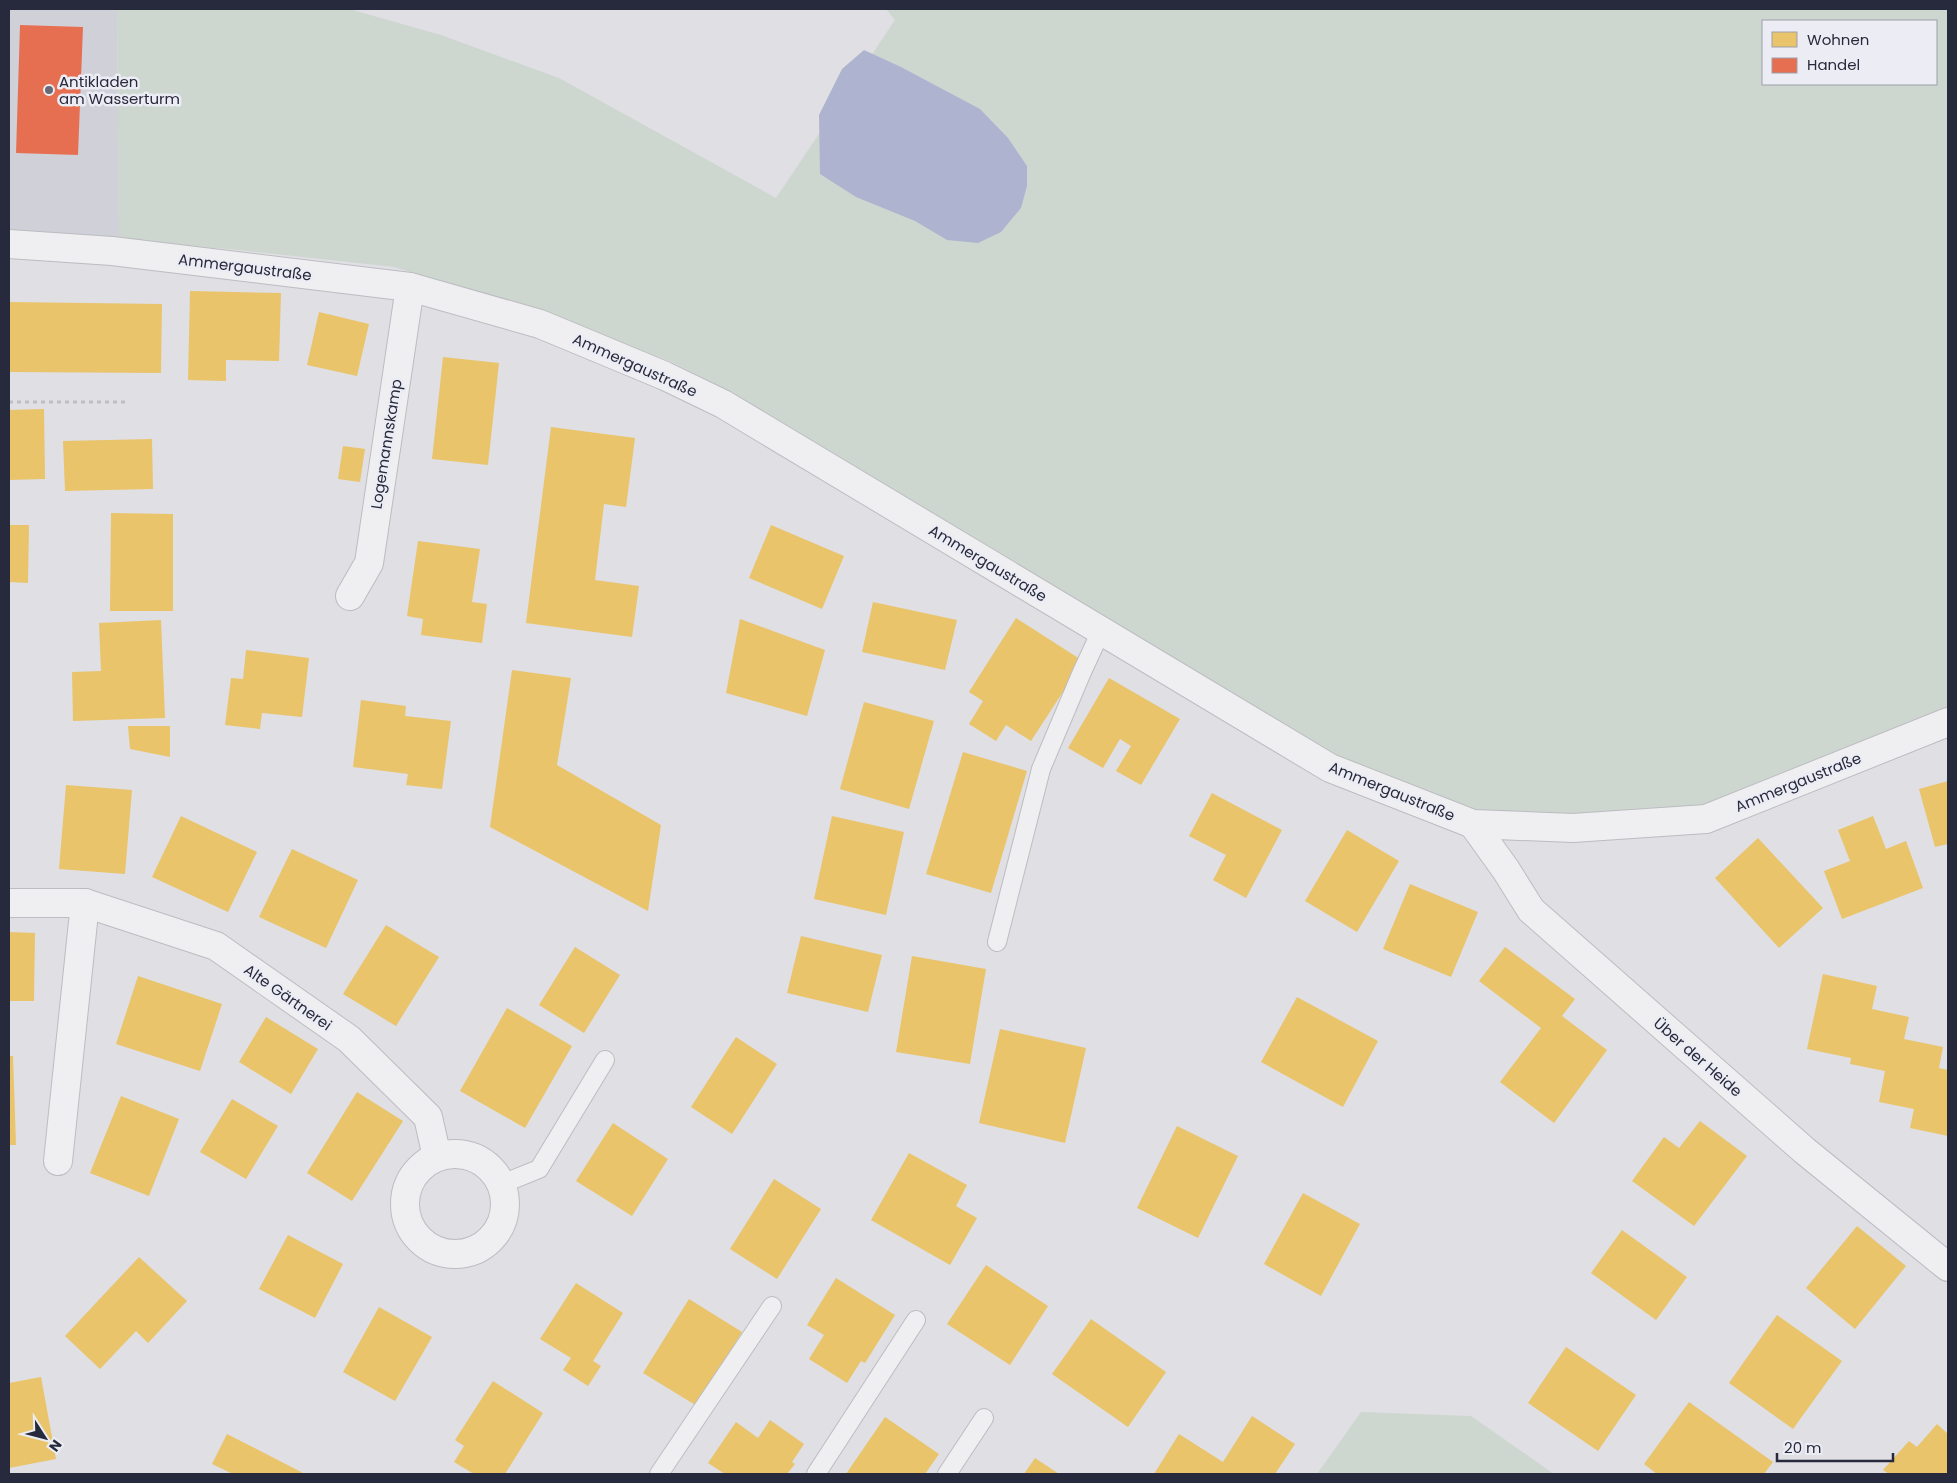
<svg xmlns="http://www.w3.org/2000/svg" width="1957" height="1483" font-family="Poppins,sans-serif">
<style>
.built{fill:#cfd0d8}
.green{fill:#cdd7d0;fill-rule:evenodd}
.water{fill:#aeb4cf}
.homes{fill:#e9c46a}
.shops{fill:#e76f51}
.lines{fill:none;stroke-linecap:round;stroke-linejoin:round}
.service-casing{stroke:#bcbcc1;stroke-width:20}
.minor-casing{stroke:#bcbcc1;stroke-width:30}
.path{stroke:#bebec4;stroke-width:3;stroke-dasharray:4 4;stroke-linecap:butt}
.service{stroke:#efeff1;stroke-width:18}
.minor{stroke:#efeff1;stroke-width:28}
.poi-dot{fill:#676977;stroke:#ecedf4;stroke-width:2}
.labels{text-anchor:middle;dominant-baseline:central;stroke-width:5;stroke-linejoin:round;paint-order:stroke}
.poi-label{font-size:15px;fill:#27293c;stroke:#ecedf4;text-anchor:start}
.street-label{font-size:15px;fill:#27293c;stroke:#ecedf4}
</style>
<rect width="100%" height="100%" fill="#dfdfe4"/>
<polygon class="built" points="9,9 117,9 119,242 9,233"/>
<g class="green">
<path d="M117,9H349L441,35L559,78L776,198L895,20L886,9H1948V709L1703,807L1566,817L1473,811L1335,759L1002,555L731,392L672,362L547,314L394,267L229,249L119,242ZM1763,21H1936V84H1763Z"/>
<polygon points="1361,1412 1471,1416 1554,1474 1317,1474"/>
</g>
<polygon class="water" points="864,50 901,67 980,109 1008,138 1027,166 1027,186 1021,208 1001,232 978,243 947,240 915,221 856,197 820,174 819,115 842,69"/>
<g class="homes">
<polygon points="190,291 281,293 279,361 226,360 226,381 188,380"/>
<polygon points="9,302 162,304 161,373 9,372"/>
<polygon points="319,312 369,324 357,376 307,365"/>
<polygon points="443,357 499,363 488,465 432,459"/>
<polygon points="44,409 45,479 9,480 9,410"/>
<polygon points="551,427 635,438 626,507 604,504 595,580 639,586 632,637 526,623"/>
<polygon points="152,439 153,489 65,491 63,441"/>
<polygon points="343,446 365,449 360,482 338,479"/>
<polygon points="111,513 173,514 173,611 110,611"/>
<polygon points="9,525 29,525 28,583 9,582"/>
<polygon points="771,525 844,556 822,609 749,578"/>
<polygon points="418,541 480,549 472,602 487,604 482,643 421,635 423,619 407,616"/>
<polygon points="873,602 957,620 945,670 862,652"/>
<polygon points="1016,618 1083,661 1031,741 1006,725 996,741 969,724 983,701 969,692"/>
<polygon points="740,619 825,650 807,716 726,693"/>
<polygon points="161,620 165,718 73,721 72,672 101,671 99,623"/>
<polygon points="246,650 309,658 302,717 262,713 260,729 225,725 231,678 243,679"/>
<polygon points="512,670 571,678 557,765 661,825 648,911 490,827"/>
<polygon points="1109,678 1180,719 1141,785 1116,771 1131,746 1120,739 1103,768 1068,748"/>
<polygon points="361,700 406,706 405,716 451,721 442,789 406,785 408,774 353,767"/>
<polygon points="864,702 934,721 909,809 840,789"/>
<polygon points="128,726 170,726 170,757 130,749"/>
<polygon points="963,752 1027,771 991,893 926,874"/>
<polygon points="1948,781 1948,844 1935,847 1919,789"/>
<polygon points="66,785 132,790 125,874 59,869"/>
<polygon points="1212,793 1282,830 1246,898 1213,880 1226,855 1189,836"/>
<polygon points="181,816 257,852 228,912 152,877"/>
<polygon points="832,816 904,832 886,915 814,899"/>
<polygon points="1873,816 1886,849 1906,841 1923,888 1842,919 1824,871 1850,861 1838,830"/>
<polygon points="1347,830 1399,861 1357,932 1305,901"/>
<polygon points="1758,838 1823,908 1779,948 1715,878"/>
<polygon points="292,849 358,880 326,948 259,917"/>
<polygon points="1410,884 1478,912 1451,977 1383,949"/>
<polygon points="386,925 439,957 396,1026 343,994"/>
<polygon points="9,932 35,933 34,1001 9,1001"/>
<polygon points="801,936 882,955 868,1012 787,993"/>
<polygon points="575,947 620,975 584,1033 539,1005"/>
<polygon points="1505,947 1575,999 1562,1016 1607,1050 1554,1123 1500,1082 1541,1028 1479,981"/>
<polygon points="912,956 986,969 970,1064 896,1052"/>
<polygon points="1823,974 1877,986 1872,1009 1909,1017 1904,1039 1943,1047 1939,1068 1948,1070 1948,1136 1910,1128 1914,1109 1879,1102 1885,1071 1850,1064 1851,1058 1807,1049"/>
<polygon points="138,976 222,1004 200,1071 116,1044"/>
<polygon points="1297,997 1378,1041 1343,1107 1261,1062"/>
<polygon points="507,1008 572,1046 525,1128 460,1091"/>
<polygon points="266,1017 318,1049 291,1094 239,1062"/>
<polygon points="1000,1029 1086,1048 1065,1143 979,1123"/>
<polygon points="736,1037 777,1064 732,1134 691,1107"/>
<polygon points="9,1056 13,1056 16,1145 9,1145"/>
<polygon points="357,1092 403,1121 352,1201 307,1173"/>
<polygon points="121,1096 179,1119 149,1196 90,1173"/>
<polygon points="232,1099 278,1126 246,1179 200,1152"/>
<polygon points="1700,1121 1747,1156 1694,1226 1632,1181 1664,1137 1679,1148"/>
<polygon points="613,1123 668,1159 632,1216 576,1181"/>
<polygon points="1177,1126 1238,1156 1198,1238 1137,1208"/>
<polygon points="909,1153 967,1185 956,1206 977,1218 950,1265 871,1220"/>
<polygon points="774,1179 821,1209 777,1279 730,1249"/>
<polygon points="1303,1193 1360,1224 1321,1296 1264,1264"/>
<polygon points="1857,1226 1906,1266 1855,1329 1806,1288"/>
<polygon points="1622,1230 1687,1277 1656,1320 1591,1273"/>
<polygon points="288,1235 343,1264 315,1318 259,1289"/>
<polygon points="139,1257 187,1301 148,1343 136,1331 100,1369 65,1336"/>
<polygon points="986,1265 1048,1306 1010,1365 947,1324"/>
<polygon points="836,1278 895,1315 865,1363 861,1361 847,1383 809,1359 824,1335 807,1325"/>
<polygon points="576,1283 623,1313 593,1361 601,1366 588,1386 563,1370 571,1358 540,1339"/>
<polygon points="689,1299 742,1332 697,1406 643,1373"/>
<polygon points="379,1307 432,1337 395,1401 343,1372"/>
<polygon points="1777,1315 1842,1361 1793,1429 1729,1383"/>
<polygon points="1091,1319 1166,1372 1128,1427 1052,1374"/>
<polygon points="1566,1347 1636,1395 1598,1451 1528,1403"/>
<polygon points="41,1377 56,1459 9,1468 9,1383"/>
<polygon points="493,1381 543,1413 505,1474 474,1474 454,1462 464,1446 455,1440"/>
<polygon points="1689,1402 1773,1462 1764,1474 1657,1474 1644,1464"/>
<polygon points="1252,1416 1295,1444 1275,1474 1154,1474 1179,1434 1223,1462"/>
<polygon points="885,1417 939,1454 925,1474 846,1474"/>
<polygon points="770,1420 804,1444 792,1462 795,1464 787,1474 725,1474 708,1463 736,1422 758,1438"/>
<polygon points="1937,1424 1948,1434 1948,1474 1889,1474 1883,1470 1909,1441 1917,1447"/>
<polygon points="227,1434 305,1474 233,1474 212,1464"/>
<polygon points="1035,1458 1059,1474 1024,1474"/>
</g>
<polygon class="shops" points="20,25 83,27 78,155 16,153"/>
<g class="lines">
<g class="service-casing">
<g id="service">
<polyline points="997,942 1041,769 1082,672 1101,631"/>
<polyline points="502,1184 539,1169 605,1060"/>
<polyline points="659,1474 772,1306"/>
<polyline points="816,1474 916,1320"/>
<polyline points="947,1474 984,1418"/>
</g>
</g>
<g class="minor-casing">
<g id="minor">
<polyline points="9,244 112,251 410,287 540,324 665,376 723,404 1330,768 1473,824 1573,828 1706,819 1948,722"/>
<polyline points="350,596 369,563 410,287"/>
<polyline points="1473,824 1506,870 1531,910 1805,1151 1948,1267"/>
<polyline points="9,903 85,903 216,946 349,1039 428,1117 437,1157"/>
<circle cx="455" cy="1204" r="50"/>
<polyline points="58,1161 85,903"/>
</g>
</g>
<polyline class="path" points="9,402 127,402"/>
<use href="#service" class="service"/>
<use href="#minor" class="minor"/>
</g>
<circle class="poi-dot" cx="49" cy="90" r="5"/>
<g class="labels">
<g class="poi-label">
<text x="59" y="81">Antikladen<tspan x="59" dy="17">am Wasserturm</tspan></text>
</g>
<g class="street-label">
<text transform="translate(245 267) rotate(7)">Ammergaustraße</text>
<text transform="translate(635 365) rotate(24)">Ammergaustraße</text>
<text transform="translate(386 444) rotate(-81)">Logemannskamp</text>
<text transform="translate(988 563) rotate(31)">Ammergaustraße</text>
<text transform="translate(1798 782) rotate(-22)">Ammergaustraße</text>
<text transform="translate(1392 791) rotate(22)">Ammergaustraße</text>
<text transform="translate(288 997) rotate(35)">Alte Gärtnerei</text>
<text transform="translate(1698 1057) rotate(41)">Über der Heide</text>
</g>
</g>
<rect width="1957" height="1483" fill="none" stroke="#27293c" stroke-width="20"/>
<rect x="1762" y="20" width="175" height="65" fill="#ecedf4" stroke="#9d9faa"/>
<rect x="1772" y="32" width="25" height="15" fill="#e9c46a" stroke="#9d9faa"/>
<text x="1807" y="45" font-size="15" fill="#27293c">Wohnen</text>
<rect x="1772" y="58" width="25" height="15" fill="#e76f51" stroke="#9d9faa"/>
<text x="1807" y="70" font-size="15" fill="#27293c">Handel</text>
<g transform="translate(45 1438) rotate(126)" stroke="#ecedf4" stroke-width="4" paint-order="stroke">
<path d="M0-4L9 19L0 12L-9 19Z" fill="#27293c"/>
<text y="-8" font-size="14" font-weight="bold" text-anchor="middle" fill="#27293c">N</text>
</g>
<path d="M1777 1453v8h116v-8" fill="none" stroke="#27293c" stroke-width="2.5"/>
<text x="1784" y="1453" font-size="15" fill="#27293c" stroke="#ecedf4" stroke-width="4" paint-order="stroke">20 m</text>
</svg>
